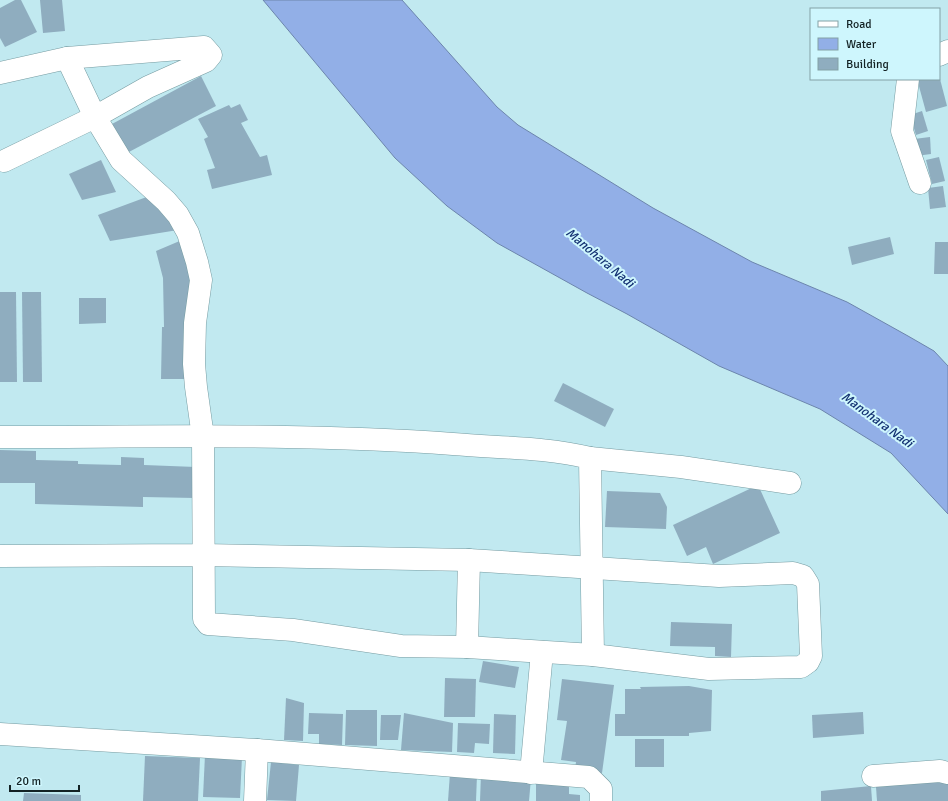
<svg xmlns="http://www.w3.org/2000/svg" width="948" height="801" font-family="Signika,sans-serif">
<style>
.water{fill:#92afe7;stroke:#6c85ac}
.building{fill:#8fadbf}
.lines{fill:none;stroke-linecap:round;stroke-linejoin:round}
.minor-casing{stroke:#759ba1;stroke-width:23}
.minor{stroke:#fff;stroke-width:22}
.labels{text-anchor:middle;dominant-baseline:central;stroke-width:4;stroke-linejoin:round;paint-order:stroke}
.water-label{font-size:13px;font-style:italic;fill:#133172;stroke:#cef6fd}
</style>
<rect width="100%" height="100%" fill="#c1e9f0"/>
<polygon class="water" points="263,0 402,0 497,107 518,125 653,208 752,262 847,302 908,336 934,351 948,366 948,514 891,453 820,409 719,366 627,314 587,293 497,243 447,206 395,158"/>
<g class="building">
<polygon points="15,0 21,0 37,32 5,47 0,38 0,8"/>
<polygon points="40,0 62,0 65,31 43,33"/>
<polygon points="201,76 216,106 127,153 112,124"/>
<polygon points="917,79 940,79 947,106 926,112"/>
<polygon points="240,104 248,120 241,123 260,157 267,155 272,175 212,189 207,170 215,168 204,139 208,137 198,119 229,105 231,108"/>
<polygon points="922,111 928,131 916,135 910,115"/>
<polygon points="930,137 931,154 916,156 914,139"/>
<polygon points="939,157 945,181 932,184 926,160"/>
<polygon points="101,160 116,192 82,200 69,174"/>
<polygon points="943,186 946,207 930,209 928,188"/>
<polygon points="152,195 178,230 110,241 98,215"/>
<polygon points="890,237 894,254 852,265 848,247"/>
<polygon points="182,240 192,277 186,379 161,379 162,327 164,327 163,278 156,251"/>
<polygon points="935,242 948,242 948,274 934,274"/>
<polygon points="0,292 16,292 17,382 0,382"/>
<polygon points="22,292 41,292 42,382 23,382"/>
<polygon points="79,298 106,298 106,323 79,324"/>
<polygon points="563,383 614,409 605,427 554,401"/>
<polygon points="0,450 36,451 36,460 78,461 78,464 121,465 121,457 144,458 144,465 196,467 195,498 143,497 143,507 35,504 35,483 0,483"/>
<polygon points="758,485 780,533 713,564 706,547 687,556 673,525"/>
<polygon points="607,491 660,493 667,507 666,529 605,527"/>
<polygon points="671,622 732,624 731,657 715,656 715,647 670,646"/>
<polygon points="483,661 519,667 515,688 479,682"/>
<polygon points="445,678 476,679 475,717 444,717"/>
<polygon points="562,679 614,685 602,773 575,769 576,762 561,760 567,721 557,720"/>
<polygon points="689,686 712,690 711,731 689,733 689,736 615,736 615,714 625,714 625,689 641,689 640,687"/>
<polygon points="286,698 304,703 303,741 284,740"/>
<polygon points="346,710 377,710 377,746 345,745"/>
<polygon points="863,712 864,734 813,738 812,715"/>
<polygon points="309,713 343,714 342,745 319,744 319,734 308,734"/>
<polygon points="404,713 453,723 452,752 401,750"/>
<polygon points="494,714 516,715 515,754 493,753"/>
<polygon points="381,715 401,715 398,740 380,740"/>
<polygon points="458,723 490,724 489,744 475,743 474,753 457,752"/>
<rect x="635" y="739" width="29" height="28"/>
<polygon points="205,755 242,757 240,798 203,797"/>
<polygon points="145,756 200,758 198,801 143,801"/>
<polygon points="271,762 299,765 296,801 267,800"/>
<polygon points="450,773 477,775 476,801 448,801"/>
<polygon points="481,774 531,778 529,801 480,801"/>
<polygon points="536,780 569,781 569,794 580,795 580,801 536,801"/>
<polygon points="948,780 948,801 877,801 876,787"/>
<polygon points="871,786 872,801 821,801 821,791"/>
<polygon points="24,793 81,795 81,801 23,801"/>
</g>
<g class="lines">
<g class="minor-casing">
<g id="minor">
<polyline points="939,55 948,51"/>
<polyline points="0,73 67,58 204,47 211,55 206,61 148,87 95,117 4,161"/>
<polyline points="908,79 902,131 920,183"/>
<path d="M0,437C151,437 302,433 453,444C499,448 546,447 590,458L593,655"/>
<polyline points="590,458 681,467 790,483"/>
<polyline points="0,556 203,555 469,560 719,576 793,573 803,576 808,584 811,656 808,662 801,667 709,669 593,655 467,647 401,646 293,630 208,624 204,619 203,437 196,387 194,364 195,323 201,280 197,262 188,233 178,215 166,201 121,160 95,117 67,58"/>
<polyline points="467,647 469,560"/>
<polyline points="0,734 257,750 589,777 601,789 601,801"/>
<polyline points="531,773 542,652"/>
<polyline points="873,776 940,771 948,773"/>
<polyline points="255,801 257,750"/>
</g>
</g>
<use href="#minor" class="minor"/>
</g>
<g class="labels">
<g class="water-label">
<text transform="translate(600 258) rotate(40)">Manohara Nadi</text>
<text transform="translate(877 420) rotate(36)">Manohara Nadi</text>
</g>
</g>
<rect x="810" y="8" width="130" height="72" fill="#cef6fd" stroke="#83a1a6"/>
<rect x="818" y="21" width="20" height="6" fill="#ffffff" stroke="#83a1a6"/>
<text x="846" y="28" font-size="12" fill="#132224">Road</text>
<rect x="818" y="38" width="20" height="12" fill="#92afe7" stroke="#83a1a6"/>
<text x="846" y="48" font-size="12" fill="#132224">Water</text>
<rect x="818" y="58" width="20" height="12" fill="#8fadbf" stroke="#83a1a6"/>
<text x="846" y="68" font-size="12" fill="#132224">Building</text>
<path d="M10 785v6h69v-6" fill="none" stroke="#132224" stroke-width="2"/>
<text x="16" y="785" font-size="12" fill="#132224" stroke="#cef6fd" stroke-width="3" paint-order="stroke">20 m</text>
</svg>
